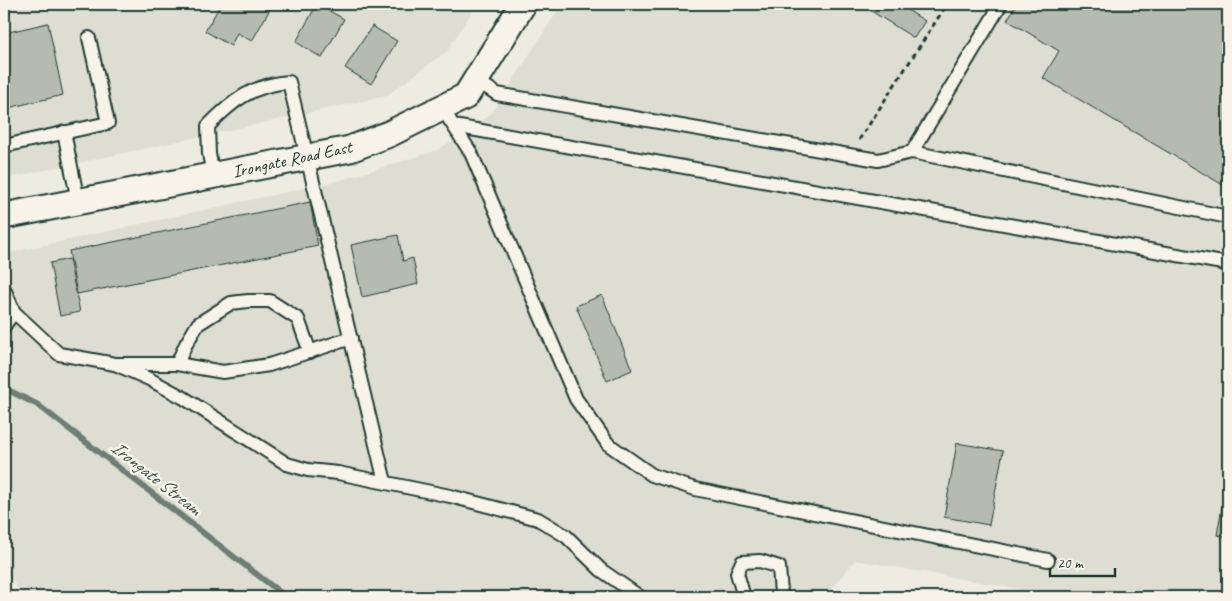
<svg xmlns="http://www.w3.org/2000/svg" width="1232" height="601" font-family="Caveat,sans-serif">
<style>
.built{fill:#ddddd2}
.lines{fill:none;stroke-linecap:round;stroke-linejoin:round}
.stream{stroke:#6c7e74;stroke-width:6}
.building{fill:#b5bbb0;stroke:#1f3d34}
.lane-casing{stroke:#1f3d34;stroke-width:16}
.street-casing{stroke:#1f3d34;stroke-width:29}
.path{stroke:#1f3d34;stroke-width:3;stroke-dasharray:5 4;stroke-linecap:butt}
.lane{stroke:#f7f3e8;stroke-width:12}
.street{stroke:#f7f3e8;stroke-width:25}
.labels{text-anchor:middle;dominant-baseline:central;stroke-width:5;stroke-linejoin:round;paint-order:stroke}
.street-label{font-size:18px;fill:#1f3d34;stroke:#f7f3e8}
.water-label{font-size:19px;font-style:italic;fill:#3f584f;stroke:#f7f3e8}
</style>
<rect width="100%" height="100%" fill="#eeece1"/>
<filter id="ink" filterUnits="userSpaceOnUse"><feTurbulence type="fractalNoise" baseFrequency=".02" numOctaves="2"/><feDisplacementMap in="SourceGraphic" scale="10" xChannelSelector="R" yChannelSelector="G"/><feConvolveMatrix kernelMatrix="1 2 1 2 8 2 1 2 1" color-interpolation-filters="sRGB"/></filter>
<g filter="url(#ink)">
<g class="built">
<polygon points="4,4 477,4 447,51 386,96 4,179"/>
<polygon points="562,4 1228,4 1228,597 1064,597 855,560 824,597 25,597 4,571 4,254 341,180 438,150 492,113"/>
</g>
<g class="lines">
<polyline class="stream" points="4,388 38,405 286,597"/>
</g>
<g class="building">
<polygon points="221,4 273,4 252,41 237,33 231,46 205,31"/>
<polygon points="317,4 344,19 322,58 296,42"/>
<polygon points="860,4 898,4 925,21 914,38"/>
<polygon points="1017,4 1228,4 1228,188 1043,78 1059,51 1007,20"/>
<polygon points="48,23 63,95 4,109 4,33"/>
<polygon points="372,26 397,41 371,84 345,68"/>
<polygon points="310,202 318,246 77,294 69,251"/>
<polygon points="398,235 403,261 413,258 418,284 362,297 351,245"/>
<polygon points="69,259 80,312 60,316 50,263"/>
<polygon points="602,295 632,370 607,381 576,306"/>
<polygon points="957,443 1003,451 989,525 944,517"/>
<polygon points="1228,473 1228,537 1217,535"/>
</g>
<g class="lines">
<g class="lane-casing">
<g id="lane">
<polyline points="476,80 497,94 878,160 912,152 1228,217"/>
<polyline points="442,108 471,153 576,399 608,444 652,475 695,489 1048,560"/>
<polyline points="454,126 1228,264"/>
<polyline points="64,132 78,201"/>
<polyline points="4,146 108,123 89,38"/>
<polyline points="912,152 1001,4"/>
<path d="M213,175L209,154L208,126C233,100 253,85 289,82L385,482"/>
<polyline points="4,289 14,312 59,354 115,364 177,364 223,372 269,365 351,338"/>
<polyline points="4,326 14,312"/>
<polyline points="115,364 149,379 184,398 287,464 308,470 338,473 450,496 538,519 566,536 601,570 640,597"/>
<polyline points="177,364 186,344 198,324 231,303 248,301 270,301 298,319 310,352"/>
<polyline points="744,597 737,573 742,562 760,561 779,567 781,594 779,597"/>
</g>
</g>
<g class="street-casing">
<polyline id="street" points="4,216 350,149 389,134 466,96 523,4"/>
</g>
<polyline class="path" points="859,140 947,4"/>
<use href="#lane" class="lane"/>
<use href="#street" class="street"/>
</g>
</g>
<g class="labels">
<g class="street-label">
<text transform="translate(292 159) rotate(-12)">Irongate Road East</text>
</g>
<g class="water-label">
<text transform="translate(156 478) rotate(38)">Irongate Stream</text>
</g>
</g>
<rect width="1232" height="601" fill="none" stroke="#f7f3e8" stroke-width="20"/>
<rect x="10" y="10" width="1212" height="581" fill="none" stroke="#1f3d34" stroke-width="2" filter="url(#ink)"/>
<path d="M1050 568v8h65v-8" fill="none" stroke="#1f3d34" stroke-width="2.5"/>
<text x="1057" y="568" font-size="15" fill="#1f3d34" stroke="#f7f3e8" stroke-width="4" paint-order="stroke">20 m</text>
</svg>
